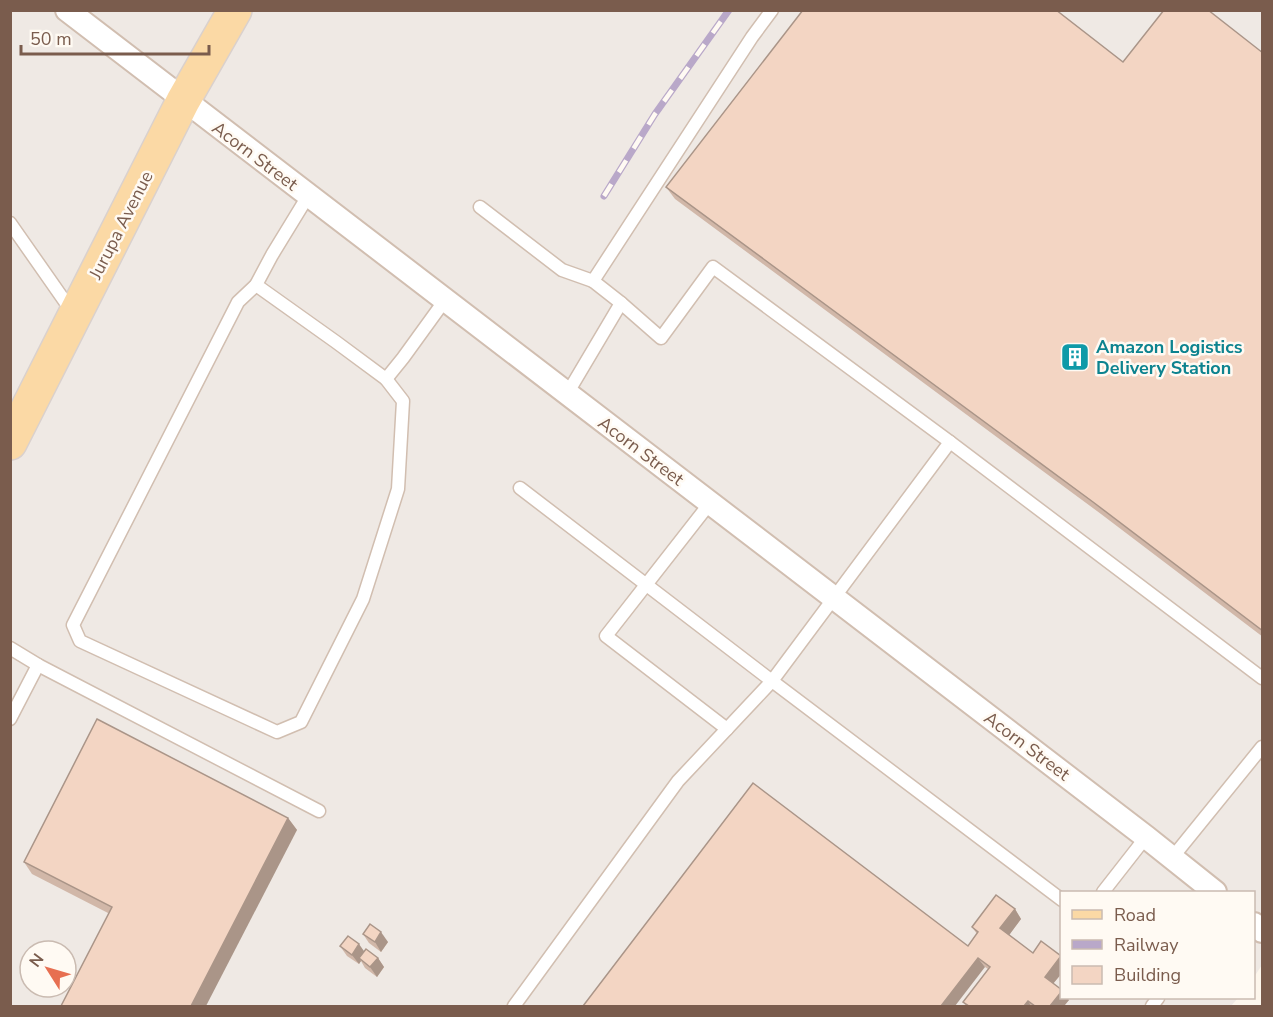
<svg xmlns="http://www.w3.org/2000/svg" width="1273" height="1017" font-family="'Nunito Sans',sans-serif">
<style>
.industrial{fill:#efe9e4;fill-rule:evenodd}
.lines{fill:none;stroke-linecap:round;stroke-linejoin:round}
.service-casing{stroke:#d1beb0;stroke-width:15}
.minor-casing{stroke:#d1beb0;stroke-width:26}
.primary-casing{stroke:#dad1cd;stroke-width:36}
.service{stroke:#fff;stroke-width:12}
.minor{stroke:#fff;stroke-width:22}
.primary{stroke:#fbd9a5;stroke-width:33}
.rail-casing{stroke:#b9a8c9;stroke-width:7}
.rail{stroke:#fffaf3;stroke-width:4.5;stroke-dasharray:14;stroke-linecap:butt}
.wall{fill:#d1b7a8}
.shaded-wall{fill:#aa9588}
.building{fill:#f3d5c3;stroke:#aa9588;stroke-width:1.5}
.labels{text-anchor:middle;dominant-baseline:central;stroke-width:5;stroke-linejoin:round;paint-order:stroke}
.street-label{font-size:18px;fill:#7a5c4d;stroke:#fffaf3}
.culture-label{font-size:18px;font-weight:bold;fill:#0d838f;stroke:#fffaf3;text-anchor:start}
</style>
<rect width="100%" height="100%" fill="#fdf6ec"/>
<path class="industrial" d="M10,11H1262V965L1254,977V892H1062V998H1238L1231,1006H11ZM30,951H66V987H30Z"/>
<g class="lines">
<g class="service-casing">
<g id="service">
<polyline points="772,10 752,37 593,281 621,303 661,338 713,267 950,442 1262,678"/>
<polyline points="308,196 272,255 256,285 336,342 386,379 403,358 445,300"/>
<polyline points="480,207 562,270 593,281"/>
<polyline points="10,223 73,313"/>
<polyline points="256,285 238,302 73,625 80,641 277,732 301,722 363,599 398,489 403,401 386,379"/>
<polyline points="567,394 621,303"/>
<polyline points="950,442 772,681 1062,900"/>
<polyline points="710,503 606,636 727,729"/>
<polyline points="10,648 38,665 10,719"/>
<polyline points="38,665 319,811"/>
<polyline points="1172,858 1262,747"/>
<polyline points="1103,892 1146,837"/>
<polyline points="514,1006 678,781 772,681 520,488"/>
<polyline points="1152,1006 1158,998"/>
</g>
</g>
<g class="minor-casing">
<g id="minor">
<polyline points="67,10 1146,837 1215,892"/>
<polyline points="1254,924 1262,931"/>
</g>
</g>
<g class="primary-casing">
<polyline id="primary" points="10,443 183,101 235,10"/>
</g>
<use href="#service" class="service"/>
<use href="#minor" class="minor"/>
<use href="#primary" class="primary"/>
<g class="rail-casing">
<polyline id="rail" points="604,196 655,114 729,10"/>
</g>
<use href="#rail" class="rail"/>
</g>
<g class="wall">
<polygon points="1263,53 1263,637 1101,514 675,199 666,187 1123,62"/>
<polygon points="288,818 297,830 108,913 32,874 24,862"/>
<polygon points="1015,909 1021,919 1009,935 1033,953 1061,956 1062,957 1062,973 1053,984 1062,998 1067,998 1069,1000 1064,1006 966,1006 963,1002 988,969 985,967 968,946 977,934 972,927"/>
<polygon points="363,934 388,942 381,952 369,943"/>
<polygon points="340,946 364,951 378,958 384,967 377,977 365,968 361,961 359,964 347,956"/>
</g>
<g class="shaded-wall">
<polygon points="288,818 297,830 206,1006 191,1006"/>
<polygon points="1015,909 1021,919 1007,938 1000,928"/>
<polygon points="381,932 388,942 381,952 375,942"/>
<polygon points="359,944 366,954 359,958 361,961 359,964 352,955"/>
<polygon points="1061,956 1062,973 1051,986 1045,977"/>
<polygon points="378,958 384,967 377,977 370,967"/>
<polygon points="978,958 985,967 955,1006 941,1006"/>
<polygon points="1062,991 1062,998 1067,998 1069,1000 1064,1006 1050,1006"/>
<polygon points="1028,1001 1031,1006 1024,1006"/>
</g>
<g class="building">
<polygon points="803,10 1056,10 1123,62 1164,10 1208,10 1263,53 1263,631 1093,502 666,187"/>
<polygon points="97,719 288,818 191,1006 61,1006 112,907 24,862"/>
<polygon points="753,783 968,946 978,932 972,927 996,895 1015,909 1000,928 1033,953 1041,941 1061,956 1045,977 1062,990 1062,991 1050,1006 1035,1006 1028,1001 1024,1006 969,1006 963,1002 990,967 978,958 941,1006 583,1006"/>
<polygon points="370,924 381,932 375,942 363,934"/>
<polygon points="348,936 359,944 352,955 340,946"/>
<polygon points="366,949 378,958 370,967 359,958"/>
</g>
<defs>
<g id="building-square" transform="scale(1.5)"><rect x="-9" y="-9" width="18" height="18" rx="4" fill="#0f9aa8" stroke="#fffaf3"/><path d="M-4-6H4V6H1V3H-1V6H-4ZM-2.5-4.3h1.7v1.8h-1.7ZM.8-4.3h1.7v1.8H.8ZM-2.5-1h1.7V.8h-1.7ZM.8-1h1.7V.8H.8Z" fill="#fff"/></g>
</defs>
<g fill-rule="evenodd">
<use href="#building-square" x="1075" y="357"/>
</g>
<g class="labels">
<g class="street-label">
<text transform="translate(255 156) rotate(37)">Acorn Street</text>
<text transform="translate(121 225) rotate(-63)">Jurupa Avenue</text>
<text transform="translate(641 451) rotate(37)">Acorn Street</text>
<text transform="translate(1027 746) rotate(37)">Acorn Street</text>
</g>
<g class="culture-label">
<text x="1096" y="347">Amazon Logistics<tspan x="1096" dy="21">Delivery Station</tspan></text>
</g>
</g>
<rect width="1273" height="1017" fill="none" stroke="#7a5c4d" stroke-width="24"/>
<rect x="1060" y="891" width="195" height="108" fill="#fffaf3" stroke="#cabbb1" stroke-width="1.5"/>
<rect x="1072" y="910" width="30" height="9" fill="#fbd9a5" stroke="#cabbb1" stroke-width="1.5"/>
<text x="1114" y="921" font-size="18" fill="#7a5c4d">Road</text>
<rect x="1072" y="940" width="30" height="9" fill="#b9a8c9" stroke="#cabbb1" stroke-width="1.5"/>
<text x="1114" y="951" font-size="18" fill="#7a5c4d">Railway</text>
<rect x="1072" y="966" width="30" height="18" fill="#f3d5c3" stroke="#cabbb1" stroke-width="1.5"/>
<text x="1114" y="981" font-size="18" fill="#7a5c4d">Building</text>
<g transform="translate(48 969) rotate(307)"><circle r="28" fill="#fffaf3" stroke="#cabbb1" stroke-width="1.5"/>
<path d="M0-4.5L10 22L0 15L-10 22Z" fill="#e76f51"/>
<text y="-9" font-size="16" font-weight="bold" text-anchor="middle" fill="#7a5c4d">N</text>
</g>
<path d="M21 45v9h188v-9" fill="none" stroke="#7a5c4d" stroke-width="3"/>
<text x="30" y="45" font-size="18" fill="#7a5c4d" stroke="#fffaf3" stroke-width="4.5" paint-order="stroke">50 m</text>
</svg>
